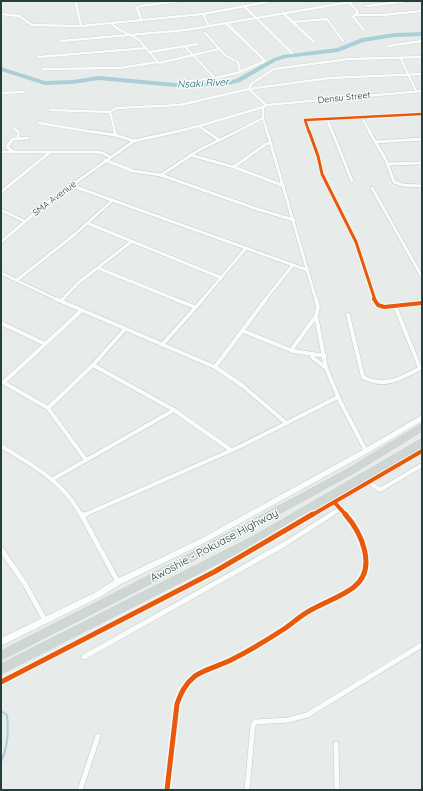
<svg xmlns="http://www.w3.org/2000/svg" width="423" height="791" font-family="Quicksand,sans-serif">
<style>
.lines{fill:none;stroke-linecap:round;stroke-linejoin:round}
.stream{stroke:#aacfd8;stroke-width:2}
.river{fill:#aacfd8;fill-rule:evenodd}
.street-far3-casing{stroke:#c4c9c7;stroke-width:3}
.street-far2-casing{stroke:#c4c9c7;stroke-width:4}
.street-far1-casing{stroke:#c4c9c7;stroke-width:5}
.street-casing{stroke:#c4c9c7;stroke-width:6}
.secondary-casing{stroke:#c3cac8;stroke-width:1}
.primary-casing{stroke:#c2cac9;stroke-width:1}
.street-far3{stroke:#fbfcfc;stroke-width:2.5}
.street-far2{stroke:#fbfcfc;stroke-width:3}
.street-far1{stroke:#fbfcfc;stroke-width:4}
.street{stroke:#fbfcfc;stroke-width:5}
.secondary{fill:#fbfcfc;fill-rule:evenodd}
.primary{fill:#cfd7d5;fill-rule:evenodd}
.cycleway-far3-casing{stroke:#f6faf9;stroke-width:4}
.cycleway-far2-casing{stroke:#f6faf9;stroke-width:5}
.cycleway-far1-casing{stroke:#f6faf9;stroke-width:6}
.cycleway-casing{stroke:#f6faf9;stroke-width:8}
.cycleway-far3{stroke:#e8590c;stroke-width:2.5}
.cycleway-far2{stroke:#e8590c;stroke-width:3}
.cycleway-far1{stroke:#e8590c;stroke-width:4}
.cycleway{stroke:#e8590c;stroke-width:5}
.labels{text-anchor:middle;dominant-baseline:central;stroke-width:3;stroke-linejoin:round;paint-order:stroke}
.far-street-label{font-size:9px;fill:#25403b;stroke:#f6faf9}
.far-water-label{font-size:10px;font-style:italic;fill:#20647b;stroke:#f6faf9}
.street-label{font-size:11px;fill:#25403b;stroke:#f6faf9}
</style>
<rect width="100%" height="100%" fill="#e7ecea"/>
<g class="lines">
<path class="stream" d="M1,711L7,715C9,732 8,747 1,762"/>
<polygon class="river" points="422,32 422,36 395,37 363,42 338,52 286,58 276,61 240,82 223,86 175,87 99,80 73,84 45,85 1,71 1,67 45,81 73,80 99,76 175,83 223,82 236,79 272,59 283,55 337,48 362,38 395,33"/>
<g class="street-far3-casing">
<g id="street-far3">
<polyline points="348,1 358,12 353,17 364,30"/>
<polyline points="76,3 81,26"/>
<polyline points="367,6 407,1"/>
<polyline points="245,7 292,53"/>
<polyline points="283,13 314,42"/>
<polyline points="1,14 19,16 32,25 81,26 203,14 272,1"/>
<polyline points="203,14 209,26"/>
<polyline points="355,15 383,15 422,11"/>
<polyline points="141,19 137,8 140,6 181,1"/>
<polyline points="292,22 327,19 343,41"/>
<polyline points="111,23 118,29 138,39 159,63 219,49"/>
<polyline points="227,24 265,61 240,72"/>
<polyline points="61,41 186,30 356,1"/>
<polyline points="388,46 422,41"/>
<polyline points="185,47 215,78"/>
<polyline points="150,52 198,44"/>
<polyline points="38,57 146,48"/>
<polyline points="401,59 416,91"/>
<polyline points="43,69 120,68 158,62"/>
<polyline points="181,82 216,78 240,72 238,62 226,56 205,33"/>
<polyline points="249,89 251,84 274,69 349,59 422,57"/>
<polyline points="249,89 330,78 422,74"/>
<polyline points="1,93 23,92"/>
<polyline points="266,105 422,91"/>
<polyline points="50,110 110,112"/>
<polyline points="263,118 267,132"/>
<polyline points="362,118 370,132"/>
<polyline points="327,119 332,132"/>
<polyline points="39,123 93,132"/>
<polyline points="14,129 19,132"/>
<polyline points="115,132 110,112 117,108 180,105 249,89 266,105"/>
<polyline points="175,132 199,126"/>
<polyline points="207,132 199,126 263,107"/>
<polyline points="236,132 263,118 263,107 266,105"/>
<polyline points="309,132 305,120 422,114"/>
</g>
</g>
<g class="street-far2-casing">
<g id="street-far2">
<polyline points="18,131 18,138"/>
<polyline points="115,131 115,135"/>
<polyline points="206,131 219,140"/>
<polyline points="267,131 316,300"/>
<polyline points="309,131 318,156 322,174 356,242 375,300"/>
<polyline points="332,131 352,181"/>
<polyline points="369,131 386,160 394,182 403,185 422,186"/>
<polyline points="134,141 179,131"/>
<polyline points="376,142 422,139"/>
<polyline points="1,152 96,152 103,153 110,157"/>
<polyline points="14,152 7,147 13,139 28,138"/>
<polyline points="190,155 234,167 284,186"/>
<polyline points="105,160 133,171 161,175 199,150 238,131"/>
<polyline points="387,164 422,163"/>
<polyline points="234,167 266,144 271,143"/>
<polyline points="161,175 260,210 294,220"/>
<polyline points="70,185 307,270"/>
<polyline points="372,188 422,277"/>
<polyline points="1,192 49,153"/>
<polyline points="1,210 24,221"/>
<polyline points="87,223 222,278"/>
<polyline points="1,242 48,202 134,141 115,135 87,131"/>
<polyline points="98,268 177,300"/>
<polyline points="1,273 58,300"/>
<polyline points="17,280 74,235 113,200"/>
<polyline points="62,300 78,283 131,242"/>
<polyline points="202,300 246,248"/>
<polyline points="265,300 292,266"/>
</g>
</g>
<g class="street-far1-casing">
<g id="street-far1">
<polyline points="56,299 215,367 243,386 285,422"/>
<polyline points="174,299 195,307"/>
<polyline points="316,299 318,307 316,316 326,368 340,401 366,451"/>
<polyline points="374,299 378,305 384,307 422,303"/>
<polyline points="61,301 63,299"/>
<polyline points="395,306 420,368"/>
<path d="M348,315L363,377C385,389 402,378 422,367"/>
<polyline points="1,323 45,344"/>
<polyline points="243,331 293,351 325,356"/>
<polyline points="162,345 203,299"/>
<polyline points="292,349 316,316"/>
<polyline points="312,357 326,368"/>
<polyline points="93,365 174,410 231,450"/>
<polyline points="215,367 266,299"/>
<polyline points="1,381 48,408 86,460"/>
<polyline points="4,382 82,310"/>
<polyline points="48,408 93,365 125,329"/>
<path d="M1,446C33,466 62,480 81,515"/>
<polyline points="53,479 174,410"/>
<polyline points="370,483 380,490 422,465"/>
<polyline points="335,503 346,515"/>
<polyline points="84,515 239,447 338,397"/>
<polyline points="330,515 340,509"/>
</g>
</g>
<g class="street-casing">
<g id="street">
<polyline points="81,514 118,582"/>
<polyline points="82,516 86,514"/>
<polyline points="1,549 25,584 45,620"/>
<polyline points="84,657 285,544 332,514"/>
<polyline points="336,744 337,790"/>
<polyline points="80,790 98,736"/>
<path d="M167,790L177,704C181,693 185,684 195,676C205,669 219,666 231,660C249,651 267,640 284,629C293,623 301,615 311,610C325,602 341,597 354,587C378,568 361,532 345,514"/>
<polyline points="247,790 253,725 255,722 288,720 307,715 422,645"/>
</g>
</g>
<g class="secondary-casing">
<g id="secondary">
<polygon points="420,416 422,416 422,421 368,453 206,542 121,584 100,597 1,646 1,638 94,593 115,580 202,538 364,449"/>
<polygon points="422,448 422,454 217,574 1,686 1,678 211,570"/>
</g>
</g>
<g class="primary-casing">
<g id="primary">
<polygon points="422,424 422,431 352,474 156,581 1,660 1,651 150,575 346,470"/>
<polygon points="422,439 422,446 258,543 1,674 1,664 252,537"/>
</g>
</g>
<use href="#street-far3" class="street-far3"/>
<use href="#street-far2" class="street-far2"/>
<use href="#street-far1" class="street-far1"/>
<use href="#street" class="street"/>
<use href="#secondary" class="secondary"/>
<use href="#primary" class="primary"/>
<g class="cycleway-far3-casing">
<polyline id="cycleway-far3" points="309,132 305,120 422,114"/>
</g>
<g class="cycleway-far2-casing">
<polyline id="cycleway-far2" points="309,131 318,156 322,174 356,242 375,300"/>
</g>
<g class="cycleway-far1-casing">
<g id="cycleway-far1">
<polyline points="374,299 378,305 384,307 422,303"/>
<polyline points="335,503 346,515"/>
<polyline points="312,515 422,451"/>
</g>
</g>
<g class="cycleway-casing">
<g id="cycleway">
<polyline points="1,682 214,572 313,514"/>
<path d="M167,790L177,704C181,693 185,684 195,676C205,669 219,666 231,660C249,651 267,640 284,629C293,623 301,615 311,610C325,602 341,597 354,587C378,568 361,532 345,514"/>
</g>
</g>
<use href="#cycleway-far3" class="cycleway-far3"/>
<use href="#cycleway-far2" class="cycleway-far2"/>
<use href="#cycleway-far1" class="cycleway-far1"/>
<use href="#cycleway" class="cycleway"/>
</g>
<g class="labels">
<g class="far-street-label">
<text transform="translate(344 97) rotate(-6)">Densu Street</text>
<text transform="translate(54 198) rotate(-37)">SMA Avenue</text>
</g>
<g class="far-water-label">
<text transform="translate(203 83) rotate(-3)">Nsaki River</text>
</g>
<g class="street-label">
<text transform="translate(214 545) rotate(-28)">Awoshie - Pokuase Highway</text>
</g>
</g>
<rect width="423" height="791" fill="none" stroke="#25403b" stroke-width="4"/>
</svg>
